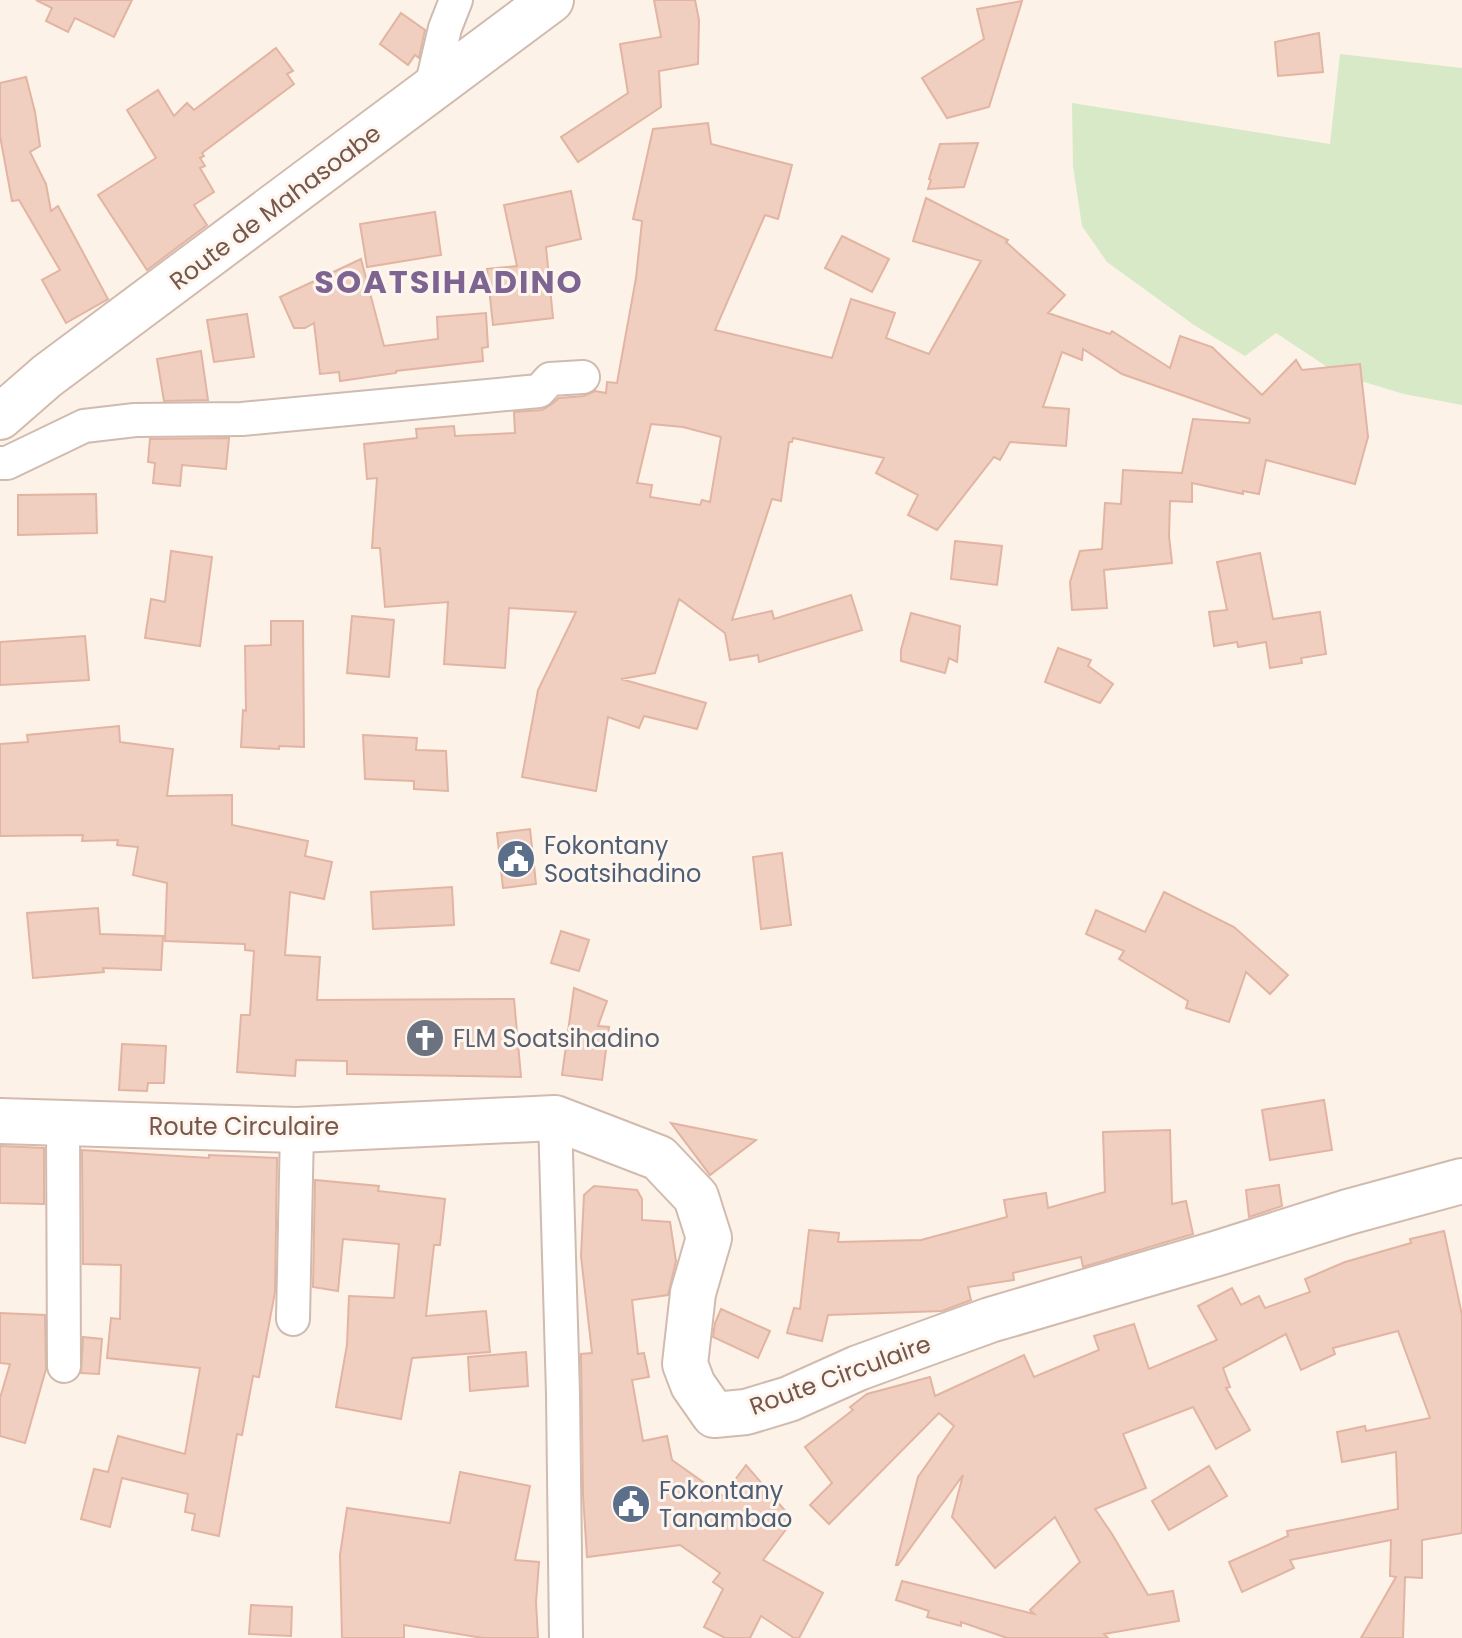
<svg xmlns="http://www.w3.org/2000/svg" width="1462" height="1638" font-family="Poppins,sans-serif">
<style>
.green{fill:#d7e9c6}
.building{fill:#f0cfc0;stroke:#e2b4a1;stroke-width:2;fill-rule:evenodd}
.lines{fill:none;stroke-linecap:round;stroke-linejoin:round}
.street-casing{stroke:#cfbbb0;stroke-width:36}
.secondary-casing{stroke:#d2bbae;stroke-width:48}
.street{stroke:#fff;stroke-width:32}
.secondary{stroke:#fff;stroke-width:44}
.labels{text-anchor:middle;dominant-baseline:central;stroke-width:6;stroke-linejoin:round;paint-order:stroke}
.street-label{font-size:24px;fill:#75574c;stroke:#fef6ee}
.service-label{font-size:24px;fill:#4e5e75;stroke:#fef6ee;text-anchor:start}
.worship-label{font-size:24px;fill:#5b616d;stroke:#fef6ee;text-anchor:start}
.district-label{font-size:32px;font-weight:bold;letter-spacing:2px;fill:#7e6491;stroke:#fef6ee}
</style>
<rect width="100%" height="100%" fill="#fcf2e7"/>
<polygon class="green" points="1340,54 1462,68 1462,405 1404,394 1338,374 1276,333 1245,356 1194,325 1107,262 1082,226 1073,166 1072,103 1330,144"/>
<g class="building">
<polygon points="36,0 132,0 114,37 75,18 68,32 46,21 52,8"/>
<polygon points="654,0 695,0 699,20 698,64 659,71 661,107 578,162 561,137 628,93 620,44 661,37"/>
<polygon points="1022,1 989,107 947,118 922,78 984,39 977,9"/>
<polygon points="401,13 425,30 419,58 415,55 408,65 380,44"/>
<polygon points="1319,33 1323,72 1278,76 1275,42"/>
<polygon points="276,48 293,71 287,74 294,84 202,153 204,156 200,158 205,166 200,168 214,192 194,205 207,225 147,270 98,195 156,158 127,110 158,90 174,116 187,103 194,110"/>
<polygon points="26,77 35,112 40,146 30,152 46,184 51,211 58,206 108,299 66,323 42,280 60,270 19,200 12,201 0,136 0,83"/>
<path d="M708,123L711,144L792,165L778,219L765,215L715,330L832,358L851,299L895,313L886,338L929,354L981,261L913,241L926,198L1008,240L1006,242L1065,295L1048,313L1110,334L1112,331L1170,368L1180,336L1212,347L1262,395L1296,360L1302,370L1360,364L1368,437L1355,484L1266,460L1259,494L1243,491V494L1192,483V502L1170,501L1169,536L1172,563L1104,570L1107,608L1072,610L1070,582L1080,551L1102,549L1105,503L1121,504L1123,470L1182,473L1193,419L1249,423L1250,419L1122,374L1083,349L1082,360L1062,352L1043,407L1069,409L1066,446L1010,442L1000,460L994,457L937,530L908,515L918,495L876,473L884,458L793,438L792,442H789L781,501L772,499L732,620L772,611L774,619L851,595L862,630L759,662L758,655L730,660L725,633L679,599L655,673L621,679L706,703L697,729L644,716L639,728L608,717L596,791L522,777L538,690L576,612L509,608L505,668L444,664L448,602L385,607L380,548H372L377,478L367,479L364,444L417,438L416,429L454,426L455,436L515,433L514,412L542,410L552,404L559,398L584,396L595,391L606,393L607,382L617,383L636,278L642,221L633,219L653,129ZM651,424L683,427L721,437L710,502L702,500L700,505L650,497L652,485L637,483Z"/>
<polygon points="978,143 964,187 928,189 931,180 929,179 940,144"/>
<polygon points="571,191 581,239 546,247 553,318 493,325 487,269 517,266 504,205"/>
<polygon points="435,212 441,255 367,267 360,224"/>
<polygon points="842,236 889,259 872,292 825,268"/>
<polygon points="361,259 384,346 438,339 437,317 486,313 488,347 482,348 483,361 396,371 396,373 340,381 339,372 320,374 314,323 305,328 294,328 280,297"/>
<polygon points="247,314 254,357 214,362 207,320"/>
<polygon points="201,351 208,400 164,401 157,359"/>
<polygon points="229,438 226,469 182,465 180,486 153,483 155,463 148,462 150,439"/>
<polygon points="96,494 97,533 18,535 18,495"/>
<polygon points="955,541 1002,546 997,585 951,579"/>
<polygon points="171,551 212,557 200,646 145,638 151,599 165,602"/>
<polygon points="1260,553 1273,619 1320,612 1326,654 1301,658 1302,663 1270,668 1266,642 1238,647 1237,642 1214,646 1209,612 1227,610 1217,562"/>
<polygon points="911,613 960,626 957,662 949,658 945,673 901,661 901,650"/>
<polygon points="352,616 394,620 389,677 347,673"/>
<polygon points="271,621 303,621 304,747 279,746 279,749 241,747 243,710 246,711 245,646 271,645"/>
<polygon points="85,636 89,680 0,685 0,642"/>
<polygon points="1058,648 1091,660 1088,666 1113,684 1100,703 1045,682"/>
<polygon points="119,726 120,742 173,749 167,796 232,795 232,825 308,841 305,856 332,862 324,899 290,892 285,955 320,957 317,1000 514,999 521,1077 347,1074 347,1061 296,1060 295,1076 237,1072 241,1015 250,1015 254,951 245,950 245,944 165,941 167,883 133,875 138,847 117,845 118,840 82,841 83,835 0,836 0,744 28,742 27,735"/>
<polygon points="363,735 417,738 416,750 446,751 448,791 414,789 414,781 365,779"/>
<polygon points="530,829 536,884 503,888 497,833"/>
<polygon points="782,853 791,925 761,929 753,857"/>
<polygon points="452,887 454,925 373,929 371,892"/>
<polygon points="1164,892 1234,927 1288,975 1270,994 1246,972 1229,1022 1186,1008 1188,1001 1119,959 1124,951 1086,934 1096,910 1145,932"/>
<polygon points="98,908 100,934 163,936 161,970 103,968 104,972 33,978 27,913"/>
<polygon points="561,931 589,940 579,971 551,963"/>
<polygon points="574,988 607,1001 598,1026 609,1027 602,1080 562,1075"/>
<polygon points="122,1044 166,1046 164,1083 148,1083 147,1091 119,1090"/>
<polygon points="1324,1100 1332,1150 1270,1160 1262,1110"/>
<polygon points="671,1123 756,1140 710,1175"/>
<polygon points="1170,1130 1172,1204 1186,1201 1193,1234 1083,1267 1081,1257 1013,1273 1014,1280 968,1287 971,1300 942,1311 828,1315 822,1341 787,1333 794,1308 800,1309 809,1230 839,1233 838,1242 921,1240 1007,1217 1004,1200 1046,1193 1048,1208 1105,1192 1103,1132"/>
<polygon points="0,1146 44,1148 44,1204 0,1203"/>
<polygon points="82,1150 209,1158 209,1155 277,1158 275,1292 272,1308 259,1377 253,1376 242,1435 237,1434 219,1536 192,1530 195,1514 185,1512 188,1494 122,1478 110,1527 81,1519 94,1469 108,1472 118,1436 185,1454 200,1368 107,1358 111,1318 120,1319 121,1265 83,1264"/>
<polygon points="315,1180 379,1186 378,1191 445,1199 440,1245 434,1245 426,1316 486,1311 490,1352 412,1358 401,1419 336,1407 347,1345 349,1296 394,1298 399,1244 343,1239 338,1291 313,1287"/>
<polygon points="1279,1185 1282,1206 1249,1217 1246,1190"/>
<polygon points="594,1186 637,1190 642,1199 642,1220 670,1222 676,1261 668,1295 632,1300 638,1354 644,1353 649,1377 632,1380 643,1441 667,1436 672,1460 723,1496 746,1465 793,1520 763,1560 823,1593 799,1638 794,1638 761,1616 750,1638 725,1638 704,1627 723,1589 713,1582 720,1573 680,1545 587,1557 583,1495 581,1354 592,1353 581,1256 584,1195"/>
<polygon points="1444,1231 1462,1315 1462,1533 1422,1540 1422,1578 1405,1577 1403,1638 1361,1638 1396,1577 1390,1576 1391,1540 1290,1560 1294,1568 1242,1592 1229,1562 1288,1536 1287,1531 1398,1509 1396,1452 1342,1462 1337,1432 1365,1426 1366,1431 1430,1418 1398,1331 1333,1348 1335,1354 1301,1370 1286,1334 1223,1368 1230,1387 1226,1388 1250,1430 1216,1449 1193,1407 1123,1434 1146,1488 1095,1509 1112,1534 1148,1595 1173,1591 1179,1621 1104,1634 1108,1638 1007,1638 961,1622 961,1626 927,1617 929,1611 896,1600 902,1581 1034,1614 1030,1610 1080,1562 1055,1517 995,1568 952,1517 963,1475 898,1565 896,1565 918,1477 954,1426 939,1413 829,1524 810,1505 832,1483 805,1447 853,1410 850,1407 867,1394 930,1377 935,1396 1024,1355 1034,1377 1099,1350 1094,1336 1134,1324 1149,1369 1217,1340 1198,1306 1232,1288 1241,1305 1259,1296 1265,1308 1310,1292 1305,1279 1345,1262 1411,1243 1410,1239"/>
<polygon points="721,1309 770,1331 758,1358 713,1337 715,1323"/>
<polygon points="0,1313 45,1315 46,1369 25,1443 0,1436 0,1398 10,1364 0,1363"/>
<polygon points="83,1337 102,1339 99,1374 81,1373"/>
<polygon points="526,1352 528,1386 470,1391 468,1357"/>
<polygon points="1209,1466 1227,1496 1169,1530 1152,1501"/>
<polygon points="460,1472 530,1486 515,1560 539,1562 536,1602 538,1638 483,1638 404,1625 404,1638 342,1638 340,1555 347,1508 450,1523"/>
<polygon points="251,1605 292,1607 291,1636 249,1634"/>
</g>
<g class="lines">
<g class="street-casing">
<g id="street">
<polyline points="430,92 445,28 456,0"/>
<polyline points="0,463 7,463 84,426 135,420 242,419 539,391 550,379 583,377"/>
<polyline points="555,1118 563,1394 566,1638"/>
<polyline points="63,1123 64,1366"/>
<polyline points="293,1319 297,1130"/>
</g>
</g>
<g class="secondary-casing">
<g id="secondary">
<polyline points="0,417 47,376 551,0"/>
<polyline points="0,1121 297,1130 555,1118 659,1158 696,1197 709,1238 693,1293 685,1364 693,1385 714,1415 746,1412 789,1399 858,1368 990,1320 1215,1254 1348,1212 1462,1181"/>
</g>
</g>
<use href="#street" class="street"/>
<use href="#secondary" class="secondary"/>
</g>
<defs>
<g id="civic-disc" transform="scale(2)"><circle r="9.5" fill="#5c6f8a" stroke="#fef6ee"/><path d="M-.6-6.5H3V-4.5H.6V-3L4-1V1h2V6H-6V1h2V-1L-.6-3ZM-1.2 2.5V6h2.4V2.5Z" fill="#fff"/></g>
<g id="church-disc" transform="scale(2)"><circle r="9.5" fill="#6b7280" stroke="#fef6ee"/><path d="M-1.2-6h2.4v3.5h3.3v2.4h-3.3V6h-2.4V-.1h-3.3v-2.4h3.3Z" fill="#fff"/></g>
</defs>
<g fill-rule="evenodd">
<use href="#civic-disc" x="516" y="859"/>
<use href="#church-disc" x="425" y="1038"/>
<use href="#civic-disc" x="631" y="1504"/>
</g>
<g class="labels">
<g class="street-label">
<text transform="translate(275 207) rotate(-37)">Route de Mahasoabe</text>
<text x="244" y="1126">Route Circulaire</text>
<text transform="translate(840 1375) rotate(-20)">Route Circulaire</text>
</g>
<g class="service-label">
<text x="544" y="845">Fokontany<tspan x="544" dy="28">Soatsihadino</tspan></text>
<text x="659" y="1490">Fokontany<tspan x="659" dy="28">Tanambao</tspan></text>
</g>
<g class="worship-label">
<text x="453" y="1038">FLM Soatsihadino</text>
</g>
<g class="district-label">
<text x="449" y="281">SOATSIHADINO</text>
</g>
</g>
</svg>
